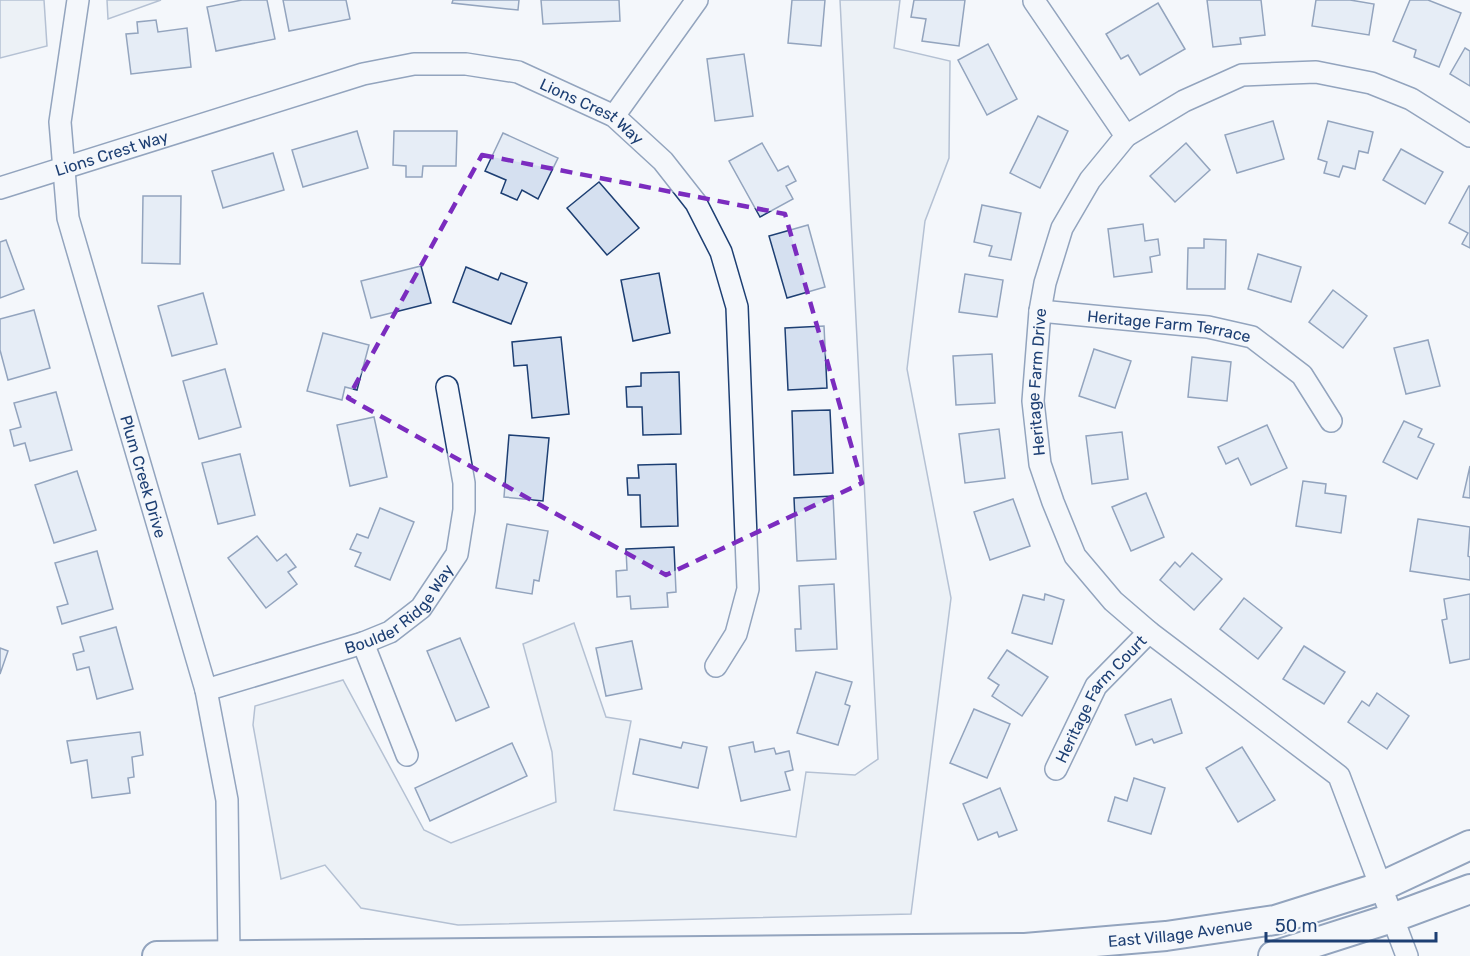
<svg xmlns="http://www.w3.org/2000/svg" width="1470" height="956" font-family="Rubik,sans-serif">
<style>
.green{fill:#e3e9f0;stroke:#687fa3;stroke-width:1.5}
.building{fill:#d5e0f0;stroke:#1d3f73;stroke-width:1.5}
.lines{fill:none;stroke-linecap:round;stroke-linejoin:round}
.street-casing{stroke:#1d3f73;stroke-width:24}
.secondary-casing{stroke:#1d3f73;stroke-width:32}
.street{stroke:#f4f7fb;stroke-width:21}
.secondary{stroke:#f4f7fb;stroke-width:28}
.marked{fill:none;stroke:#7b2cbf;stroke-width:4.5;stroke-dasharray:12 8;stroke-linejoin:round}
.labels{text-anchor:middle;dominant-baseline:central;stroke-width:4.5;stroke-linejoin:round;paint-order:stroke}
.street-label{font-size:16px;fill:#1d3f73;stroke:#f4f7fb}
</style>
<rect width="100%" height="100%" fill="#f4f7fb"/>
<g class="green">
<polygon points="0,0 44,0 47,46 0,58"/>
<polygon points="107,0 161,0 108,19"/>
<polygon points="840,0 900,0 894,48 950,61 949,158 925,221 907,369 951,598 911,914 458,925 361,908 325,865 281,879 253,725 255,706 343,680 424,830 451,843 556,802 552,752 523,644 574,623 606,717 631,721 614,810 796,837 806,772 855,775 878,759"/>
</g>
<g class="building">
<polygon points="242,0 267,0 275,39 216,51 207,7"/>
<polygon points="283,0 346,0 350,19 289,31"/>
<polygon points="453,0 519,0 518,10 452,3"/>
<polygon points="541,0 619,0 620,21 543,24"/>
<polygon points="792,0 825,0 821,46 788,43"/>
<polygon points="914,0 965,0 959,46 922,41 926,19 911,17"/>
<polygon points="1207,0 1261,0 1265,35 1240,38 1241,44 1213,47"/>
<polygon points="1316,0 1350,0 1374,4 1369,35 1312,26"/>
<polygon points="1410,0 1428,0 1461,13 1439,67 1414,57 1416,50 1393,41"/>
<polygon points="1158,3 1185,49 1140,75 1128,55 1121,59 1106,34"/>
<polygon points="156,20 158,32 187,28 191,67 131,74 126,34 138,33 137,22"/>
<polygon points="988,44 1017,99 987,115 958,60"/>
<polygon points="1465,48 1470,51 1470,86 1450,74"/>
<polygon points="744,54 753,116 715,121 707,59"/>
<polygon points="1038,116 1068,131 1040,188 1010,173"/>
<polygon points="1273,121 1284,159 1237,173 1225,135"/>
<polygon points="1328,121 1373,132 1368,153 1359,151 1355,169 1343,166 1339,177 1324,173 1327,162 1318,159"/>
<polygon points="357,131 368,168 303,187 292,150"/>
<polygon points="394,131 457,131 456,166 423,166 422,177 406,177 406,166 393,165"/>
<polygon points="503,133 558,158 538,199 522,190 517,200 501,193 506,180 485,171"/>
<polygon points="762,143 778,171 788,166 796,181 786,186 793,199 760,217 729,161"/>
<polygon points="1186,143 1210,170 1175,202 1150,176"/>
<polygon points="1401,149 1443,172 1425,204 1383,180"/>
<polygon points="273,153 284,190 223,208 212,171"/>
<polygon points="599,182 639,228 607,255 567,208"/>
<polygon points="1469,186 1470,186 1470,248 1462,244 1468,233 1449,223"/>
<polygon points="143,196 181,196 180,264 142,263"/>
<polygon points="982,205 1021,213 1011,260 989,256 992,246 974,242"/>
<polygon points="1143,224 1145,241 1158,239 1160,255 1150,257 1152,272 1114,277 1108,229"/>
<polygon points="808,225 825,287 787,298 769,236"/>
<polygon points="1204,239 1226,240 1225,289 1187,289 1188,248 1204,248"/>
<polygon points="6,240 24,289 0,298 0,242"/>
<polygon points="1258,254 1301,267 1291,302 1248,289"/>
<polygon points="421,266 431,303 371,318 361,281"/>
<polygon points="466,267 498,280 501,273 527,283 511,324 453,302"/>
<polygon points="659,273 670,333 633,341 621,280"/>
<polygon points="965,274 1003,280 997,317 959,312"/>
<polygon points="1333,290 1367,316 1343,348 1309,322"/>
<polygon points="203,293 217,344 172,356 158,306"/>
<polygon points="34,310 50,368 8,380 0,350 0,319"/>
<polygon points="824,326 827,388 788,390 785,328"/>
<polygon points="323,333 369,345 357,390 345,387 342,400 307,391"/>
<polygon points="561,337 569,414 532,418 527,365 514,366 512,342"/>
<polygon points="1428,340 1440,386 1406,394 1394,348"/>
<polygon points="1094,349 1131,361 1115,408 1079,396"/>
<polygon points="992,354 995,403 956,405 953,356"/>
<polygon points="1192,357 1231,362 1227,401 1188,397"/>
<polygon points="225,369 241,427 199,439 183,381"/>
<polygon points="679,372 681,434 643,435 642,407 627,407 626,387 641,386 641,373"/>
<polygon points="56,392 72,450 30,461 25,443 14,446 10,430 21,427 14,403"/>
<polygon points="830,410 833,473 794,475 792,411"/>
<polygon points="374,417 387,477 350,486 337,425"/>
<polygon points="1404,421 1422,429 1418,437 1434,444 1417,479 1383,462"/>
<polygon points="1267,425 1287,468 1251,485 1238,458 1226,464 1218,447"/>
<polygon points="999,429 1005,478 965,483 959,434"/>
<polygon points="1122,432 1128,479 1092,484 1086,436"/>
<polygon points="509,435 549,438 543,501 504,497"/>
<polygon points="240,454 255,515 218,524 202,463"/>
<polygon points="676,464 678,526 641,527 640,495 628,495 627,478 639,478 638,465"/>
<polygon points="1470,466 1470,498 1463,497"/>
<polygon points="77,471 96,530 54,543 35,485"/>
<polygon points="1303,481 1326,484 1325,493 1346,496 1341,533 1296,526"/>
<polygon points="1146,493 1164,537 1131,551 1112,507"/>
<polygon points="833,496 836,559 797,561 794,498"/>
<polygon points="1013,499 1030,546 990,560 974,512"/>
<polygon points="380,508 414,522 390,580 355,566 361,553 350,549 357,534 368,538"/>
<polygon points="1418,519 1470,527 1468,556 1470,557 1470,580 1410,571"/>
<polygon points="507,524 548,531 539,581 534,580 532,594 496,588"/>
<polygon points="257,536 277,561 286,554 296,567 288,572 297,584 266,608 228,558"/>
<polygon points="674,547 676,592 667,593 668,607 631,609 630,596 617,597 616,571 627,570 626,549"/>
<polygon points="97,551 113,609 62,624 57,607 68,604 55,563"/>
<polygon points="1192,553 1222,579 1194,610 1160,580 1175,562 1180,567"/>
<polygon points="834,584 837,649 796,651 795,629 801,629 799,586"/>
<polygon points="1045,594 1064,600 1052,644 1012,633 1023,595 1044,600"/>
<polygon points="1470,594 1470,659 1450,663 1442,620 1447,619 1444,599"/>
<polygon points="1244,598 1282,628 1258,659 1220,629"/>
<polygon points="116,627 133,689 97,699 89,667 77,670 73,654 84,651 80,637"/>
<polygon points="460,638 489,707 456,721 427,651"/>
<polygon points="632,641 642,689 606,696 596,648"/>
<polygon points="1304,646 1345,672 1324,704 1283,679"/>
<polygon points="0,648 8,651 0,674"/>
<polygon points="1007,650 1048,677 1022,716 992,696 999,685 988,678"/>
<polygon points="816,672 852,682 845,704 850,706 838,745 797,733"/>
<polygon points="1377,693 1409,716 1387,749 1348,722 1362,701 1369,706"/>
<polygon points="1171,699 1182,733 1154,743 1152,739 1136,745 1125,715"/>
<polygon points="974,709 1010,724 987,778 950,763"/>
<polygon points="140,732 143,755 132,757 134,777 128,778 130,793 92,798 87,760 71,763 67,741"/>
<polygon points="640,739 681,748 683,742 707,747 698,788 633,774"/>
<polygon points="753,742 755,752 774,748 776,754 789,751 793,770 785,772 790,790 741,801 729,747"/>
<polygon points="512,743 527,776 430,821 415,788"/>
<polygon points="1242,747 1275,800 1238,822 1206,768"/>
<polygon points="1134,778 1165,788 1151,834 1108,821 1115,797 1127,801"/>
<polygon points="1000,788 1017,830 999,837 997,832 978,840 963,804"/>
</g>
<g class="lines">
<g class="street-casing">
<g id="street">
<path id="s1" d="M78,0L60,122L68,218L206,690L227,800L229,956"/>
<polyline points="1034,1 1126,136"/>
<polyline points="614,116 697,0"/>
<path id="s2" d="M0,188L363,74L414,64H466L518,72L614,116L663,161L696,203L721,252L737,307L748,589L736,634L716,666"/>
<path id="s3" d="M1040,311L1208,327L1252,337L1302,375L1331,421"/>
<polyline points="363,643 407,755"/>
<path id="s4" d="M206,690L363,643L390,632L421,608L457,554L464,510V483L447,387"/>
<path id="s5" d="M1056,769L1096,686L1149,632"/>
<path id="s6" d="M1407,956L1339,776L1149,632L1113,601L1075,556L1053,502L1040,464L1033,401L1040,311L1045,283L1062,228L1090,180L1126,136L1184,101L1242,75L1316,72L1371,83L1411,99L1470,136"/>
</g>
</g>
<g class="secondary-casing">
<g id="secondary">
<path id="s7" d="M157,956L1025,948L1166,936L1275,920L1380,887L1470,845"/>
<polyline points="1273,956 1392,918 1470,889"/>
</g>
</g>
<use href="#street" class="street"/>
<use href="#secondary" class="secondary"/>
</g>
<path d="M0 0H1470V956H0ZM482,155L785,214L862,483L666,575L348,398Z" fill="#f4f7fb" fill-opacity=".55" fill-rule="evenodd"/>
<path class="marked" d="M482,155L785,214L862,483L666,575L348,398Z"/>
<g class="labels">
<g class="street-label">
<text stroke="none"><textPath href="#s2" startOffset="621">Lions Crest Way</textPath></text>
<text stroke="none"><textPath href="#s2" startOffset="117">Lions Crest Way</textPath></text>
<text stroke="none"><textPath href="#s3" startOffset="130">Heritage Farm Terrace</textPath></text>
<text stroke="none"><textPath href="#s6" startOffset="718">Heritage Farm Drive</textPath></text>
<text stroke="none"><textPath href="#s1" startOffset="489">Plum Creek Drive</textPath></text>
<text stroke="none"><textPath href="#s4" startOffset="214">Boulder Ridge Way</textPath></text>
<text stroke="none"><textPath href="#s5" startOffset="84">Heritage Farm Court</textPath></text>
<text stroke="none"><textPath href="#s7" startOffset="1024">East Village Avenue</textPath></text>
</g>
</g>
<path d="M1266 932v9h170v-9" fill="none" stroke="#1d3f73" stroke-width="3"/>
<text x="1275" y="932" font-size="18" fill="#1d3f73" stroke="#f4f7fb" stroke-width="4.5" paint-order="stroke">50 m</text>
</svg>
